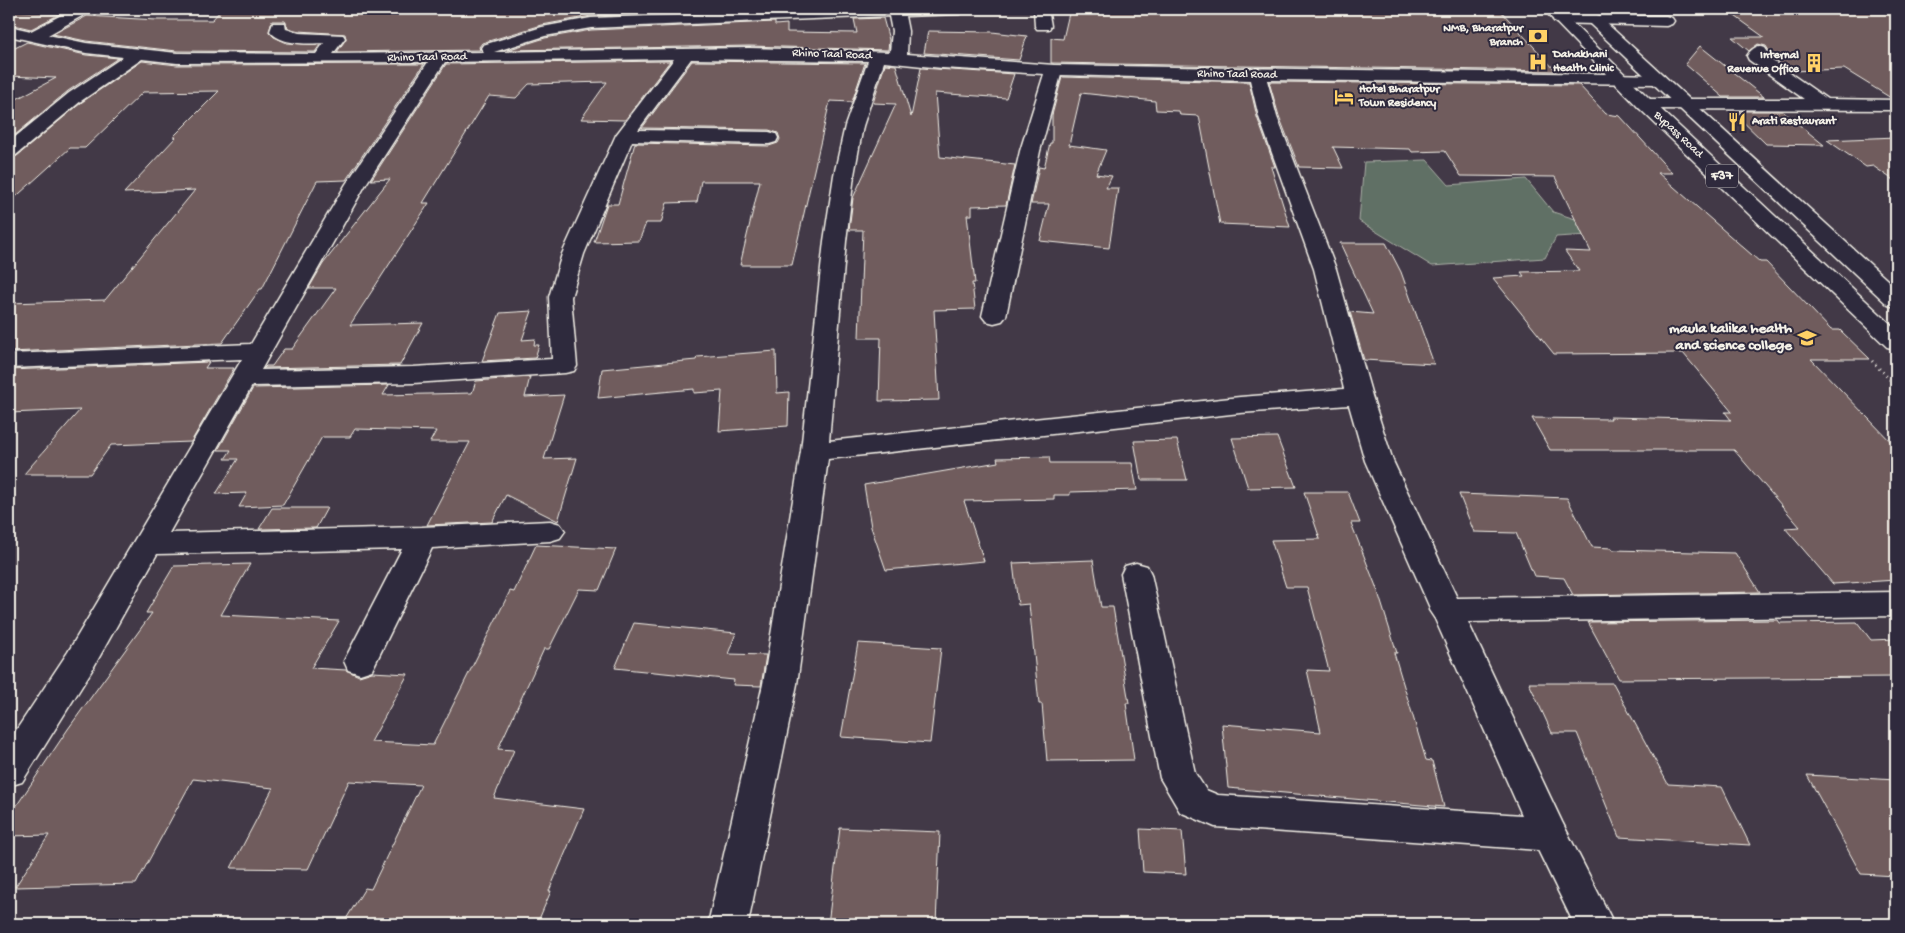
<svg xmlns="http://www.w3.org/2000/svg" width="1905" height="933" font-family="'Gochi Hand',sans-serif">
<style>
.green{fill:#606f65;stroke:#aab0a6}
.building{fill:#705c5d;stroke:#f4f1e8}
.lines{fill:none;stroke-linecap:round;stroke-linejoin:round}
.minor-casing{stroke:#f4f1e8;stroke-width:3}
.highway-casing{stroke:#f4f1e8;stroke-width:3}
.path{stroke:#f4f1e8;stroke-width:3;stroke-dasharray:1 4;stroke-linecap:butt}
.minor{fill:#2f2a3d;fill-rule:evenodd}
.highway{fill:#2f2a3d;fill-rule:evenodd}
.labels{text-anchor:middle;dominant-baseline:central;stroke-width:4;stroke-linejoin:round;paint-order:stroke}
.far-poi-label{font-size:12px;font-weight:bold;fill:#f4f1e8;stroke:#2f2a3d;text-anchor:start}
.far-street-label{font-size:12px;fill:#f4f1e8;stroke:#2f2a3d}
.shield{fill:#2f2a3d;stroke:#b9b5b5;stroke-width:1}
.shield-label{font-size:14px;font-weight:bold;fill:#f4f1e8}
.poi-label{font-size:15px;font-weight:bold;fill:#f4f1e8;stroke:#2f2a3d;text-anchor:end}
</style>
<rect width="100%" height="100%" fill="#423947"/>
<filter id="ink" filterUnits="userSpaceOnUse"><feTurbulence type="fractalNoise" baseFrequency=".02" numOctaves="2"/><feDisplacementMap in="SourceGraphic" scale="10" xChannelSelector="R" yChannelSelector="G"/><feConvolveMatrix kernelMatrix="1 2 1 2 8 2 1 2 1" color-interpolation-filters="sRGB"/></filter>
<g filter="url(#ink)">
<polygon class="green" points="1427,160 1449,185 1526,179 1553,212 1620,233 1556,237 1545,258 1432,266 1359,221 1364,162"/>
<g class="building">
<polygon points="222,9 712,9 711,12 591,16 542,25 482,43 479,47 480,50 337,52 346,39 345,34 299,31 288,28 285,21 272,21 269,32 274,37 287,43 320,45 315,52 177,51 86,41 53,34 87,16 157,20 212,20"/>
<polygon points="1070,9 1248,12 1246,9 1499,9 1556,71 1051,63 1051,38 1063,39"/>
<polygon points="1725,9 1896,9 1896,98 1891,98 1844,69 1791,71 1767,55 1769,51 1766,46 1758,44 1749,51 1732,37 1764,37"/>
<polygon points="12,10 60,14 31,29 10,24"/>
<polygon points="883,18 889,40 888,50 749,46 507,50 545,38 591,30 775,22 775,25 787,24 787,32 857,33 854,19"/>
<polygon points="928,31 992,32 1027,36 1019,60 924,53"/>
<polygon points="27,42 86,55 118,58 68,91 9,140 9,103 56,78 9,76 9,51"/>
<polygon points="1700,46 1764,97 1723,97 1685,64"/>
<polygon points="142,61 177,65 424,64 346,180 317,181 262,289 260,289 222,343 9,352 9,303 105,300 195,190 124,193 176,137 173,137 219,91 143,92 85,148 70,148 9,203 9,159 17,156 82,102"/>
<polygon points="670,61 625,120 581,119 607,82 529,84 516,98 489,96 423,203 429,203 350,325 423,323 400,365 264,368 266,366 272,366 284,349 292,349 336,288 309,288 323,264 390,179 371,180 446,64"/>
<polygon points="692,61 865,63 852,102 830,101 792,265 740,265 760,181 701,181 697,202 667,203 661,223 646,223 639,241 594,242 607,204 618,204 635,143 769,146 778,143 780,139 778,133 769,130 642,128"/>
<polygon points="885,64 896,65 911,117 921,68 1014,74 1006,98 935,93 940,157 1015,165 1006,205 972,206 972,215 967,215 975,283 972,283 975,309 934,310 939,400 879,401 881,338 859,338 863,230 849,230 853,198 896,104 873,103"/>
<polygon points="1062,77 1249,82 1257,117 1275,167 1271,167 1290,227 1220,224 1199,116 1180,115 1179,111 1156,110 1155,101 1081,93 1069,145 1106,150 1096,174 1112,176 1106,188 1118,188 1109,248 1040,241 1049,204 1031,204 1039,167 1044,168 1050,143 1052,143 1052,115"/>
<polygon points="1269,82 1579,85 1606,114 1620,116 1672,173 1658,173 1760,262 1766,262 1831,330 1840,330 1870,359 1811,359 1896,447 1896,580 1833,584 1785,528 1800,527 1734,450 1550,450 1532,418 1611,419 1610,417 1731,420 1725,412 1732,412 1683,353 1554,354 1493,278 1524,276 1521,272 1579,271 1565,251 1591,252 1555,177 1461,176 1445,151 1412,152 1410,149 1333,147 1343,168 1299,167 1279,116"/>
<polygon points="1739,111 1782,111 1824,145 1766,144 1734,113 1741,113"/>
<polygon points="1896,137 1896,182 1873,166 1866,167 1827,140"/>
<polygon points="1340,243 1386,243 1401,272 1434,364 1364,360 1350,312 1373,314"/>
<polygon points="532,311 522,340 535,339 534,345 539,345 535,358 482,361 500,313"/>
<polygon points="776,351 777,393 789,392 788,426 719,431 722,391 694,393 694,389 598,398 602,369 696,360 697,357"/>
<polygon points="209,362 205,368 234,368 191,442 111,445 90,474 24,474 80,410 9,413 9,370"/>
<polygon points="530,377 525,397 564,395 544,459 577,458 558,521 506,495 492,522 427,525 470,442 430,442 436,431 355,429 350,437 322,437 283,505 239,507 247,493 216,494 238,459 225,459 231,450 218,450 253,388 389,385 383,395 472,393 476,381"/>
<polygon points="1277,437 1296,487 1248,488 1232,438"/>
<polygon points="1177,440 1187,480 1141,480 1134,441"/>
<polygon points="1049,457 1050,463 1132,463 1137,490 1070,492 1070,495 1054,495 1054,499 964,501 984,561 886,570 871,527 864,485 998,462 997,458"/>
<polygon points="1304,492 1348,492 1360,523 1351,523 1377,589 1397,653 1394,653 1426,760 1432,761 1444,807 1228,788 1222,724 1321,732 1307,670 1329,671 1307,587 1286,587 1271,540 1320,539"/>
<polygon points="1459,494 1567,498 1592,547 1612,548 1613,550 1735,553 1760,592 1573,595 1564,578 1534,576 1516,533 1474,532"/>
<polygon points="272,508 327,508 316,528 259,529"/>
<polygon points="536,545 616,549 599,590 579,589 549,649 544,649 498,749 514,750 494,798 584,809 549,891 551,891 537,924 343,924 365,888 371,889 421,785 349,781 308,869 231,868 273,788 193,779 136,884 15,887 49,835 9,836 9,817 68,729 152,613 146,613 174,566 250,564 221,615 339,621 311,668 346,670 359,676 372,672 408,674 371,742 433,745 510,591 514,592"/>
<polygon points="1093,560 1101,607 1113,607 1129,703 1126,703 1134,760 1047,761 1042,704 1039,704 1029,604 1018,605 1013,563"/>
<polygon points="1778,620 1780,623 1857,622 1871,640 1896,639 1896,677 1619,679 1588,622"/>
<polygon points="634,623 736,633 728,654 766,655 761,686 733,685 734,680 615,668"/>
<polygon points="858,643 941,648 930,743 841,737"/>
<polygon points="1529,683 1613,683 1668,784 1722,787 1750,845 1619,837 1577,733 1552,733"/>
<polygon points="1807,775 1896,780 1896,876 1861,874"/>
<polygon points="840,828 940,832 936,924 828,924"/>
<polygon points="1140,829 1182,831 1186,874 1143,872"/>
</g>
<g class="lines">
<g class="minor-casing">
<g id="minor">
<path d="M73,9H92L89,12L48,35L86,43L177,53L316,54L324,43C309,44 280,45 270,31L273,23H285L286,29L299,33L343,35L345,38L333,54L484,52L481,48L483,45L542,27L591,18L844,9H966L964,12L959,14L905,16L908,31L907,54L1054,65L1663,75L1666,79L1663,83L1657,84L1267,80L1277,117L1336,269L1372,396L1393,461L1457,598L1896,592V616L1468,622L1562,822L1614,924H1574L1538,850L1215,827L1180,812L1160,778L1121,574L1125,566L1136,563L1147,566L1151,574L1195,773L1206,790L1218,795L1522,815L1435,619L1429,610L1430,608L1365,461L1349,405L1240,413L828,459L797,684L748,924H708L763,684L801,451L824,241L834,175L845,126L868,61L691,59L638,130L769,132L776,134L778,138L776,142L769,144L632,141L584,254L571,297L577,366L574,371L565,373L413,383L252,386L169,533L422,527L550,521L560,524L565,531L560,538L550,541L432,548L372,670L360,674L348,670L344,661L402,549L157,554L92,670L22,782L9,786V741L68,652L242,359L9,368V354L251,344L346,184L428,62L177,63L142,59L81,101L16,155L9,157V142L69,93L123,57L86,53L9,36V26L31,31ZM889,16L892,31L890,52L749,48L494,52L545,36L591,28ZM674,59L616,135L562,254L549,297L552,359L413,367L261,370L366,184L445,62ZM884,62L942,68L1044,74L1020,151L982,316L986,321L994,323L1002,321L1006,316L1040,151L1061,75L1250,80L1259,117L1314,269L1344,389L1240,397L829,441L846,241L854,175L863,126Z"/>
<polygon points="1034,9 1048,9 1051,26 1049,29 1037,29 1035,26"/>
<polygon points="1561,15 1666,16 1672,18 1674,21 1672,24 1666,26 1556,23 1553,20 1556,17"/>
<path d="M1759,46L1765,48L1767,51L1764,55L1827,99L1896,100V110L1645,109L1639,108L1636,104L1639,100L1645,99H1804L1749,60L1747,56C1750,51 1753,48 1759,46Z"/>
</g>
</g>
<g class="highway-casing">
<g id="highway">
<polygon points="1543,9 1558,9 1651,100 1896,329 1896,349 1887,347 1639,108"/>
<polygon points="1574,9 1591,9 1896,288 1896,307 1888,305"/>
</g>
</g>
<polyline class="path" points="1872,361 1896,386"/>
<use href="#minor" class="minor"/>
<use href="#highway" class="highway"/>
</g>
</g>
<defs>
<g id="bank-bare" transform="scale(1.5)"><path d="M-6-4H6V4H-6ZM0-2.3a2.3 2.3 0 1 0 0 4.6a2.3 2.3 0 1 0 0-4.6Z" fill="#ffd166" stroke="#2f2a3d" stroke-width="2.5" paint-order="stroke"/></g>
<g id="hospital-bare" transform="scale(1.5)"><path d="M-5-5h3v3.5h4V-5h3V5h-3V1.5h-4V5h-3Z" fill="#ffd166" stroke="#2f2a3d" stroke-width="2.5" paint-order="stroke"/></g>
<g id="building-bare" transform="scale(1.5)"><path d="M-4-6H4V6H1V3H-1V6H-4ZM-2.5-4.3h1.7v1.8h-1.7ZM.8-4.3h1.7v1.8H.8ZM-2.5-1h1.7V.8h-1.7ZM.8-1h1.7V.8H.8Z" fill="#ffd166" stroke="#2f2a3d" stroke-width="2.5" paint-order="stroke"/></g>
<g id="hotel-bare" transform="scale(1.5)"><path d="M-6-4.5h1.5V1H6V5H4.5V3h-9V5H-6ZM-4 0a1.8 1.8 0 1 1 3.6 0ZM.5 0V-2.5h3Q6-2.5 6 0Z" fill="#ffd166" stroke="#2f2a3d" stroke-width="2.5" paint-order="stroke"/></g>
<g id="restaurant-bare" transform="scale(1.5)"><path d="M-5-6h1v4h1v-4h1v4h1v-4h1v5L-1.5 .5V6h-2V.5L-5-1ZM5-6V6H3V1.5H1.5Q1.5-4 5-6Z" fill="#ffd166" stroke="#2f2a3d" stroke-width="2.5" paint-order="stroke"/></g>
<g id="university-bare" transform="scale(1.5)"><path d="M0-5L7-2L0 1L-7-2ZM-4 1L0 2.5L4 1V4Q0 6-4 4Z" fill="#ffd166" stroke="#2f2a3d" stroke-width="2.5" paint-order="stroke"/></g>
</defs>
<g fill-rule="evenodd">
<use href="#bank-bare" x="1538" y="36"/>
<use href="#hospital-bare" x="1538" y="62"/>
<use href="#building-bare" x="1814" y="63"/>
<use href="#hotel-bare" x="1344" y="97"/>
<use href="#restaurant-bare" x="1737" y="122"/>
<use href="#university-bare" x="1807" y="338"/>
</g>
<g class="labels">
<g class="far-poi-label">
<text x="1523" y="29" text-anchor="end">NMB, Bharatpur<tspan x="1523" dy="14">Branch</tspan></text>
<text x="1553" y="55">Dahakhani<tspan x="1553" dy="14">Health Clinic</tspan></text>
<text x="1799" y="56" text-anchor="end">Internal<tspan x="1799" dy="14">Revenue Office</tspan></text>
<text x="1359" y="90">Hotel Bharatpur<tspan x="1359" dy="14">Town Residency</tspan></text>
<text x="1752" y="122">Arati Restaurant</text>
</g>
<g class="far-street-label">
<text transform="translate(832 55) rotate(2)">Rhino Taal Road</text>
<text transform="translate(427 58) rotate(-1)">Rhino Taal Road</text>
<text transform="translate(1237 75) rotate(1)">Rhino Taal Road</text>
<text transform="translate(1678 135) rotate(43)">Bypass Road</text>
</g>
<rect class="shield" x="1706" y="164.5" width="32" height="23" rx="4"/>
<g class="shield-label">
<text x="1722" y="176">F37</text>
</g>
<g class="poi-label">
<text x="1792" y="329">maula kalika health<tspan x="1792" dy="17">and science college</tspan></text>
</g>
</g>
<rect width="1905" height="933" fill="none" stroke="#2f2a3d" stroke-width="30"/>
<rect x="15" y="15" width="1875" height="903" fill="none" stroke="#f4f1e8" stroke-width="2" filter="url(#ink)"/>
</svg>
